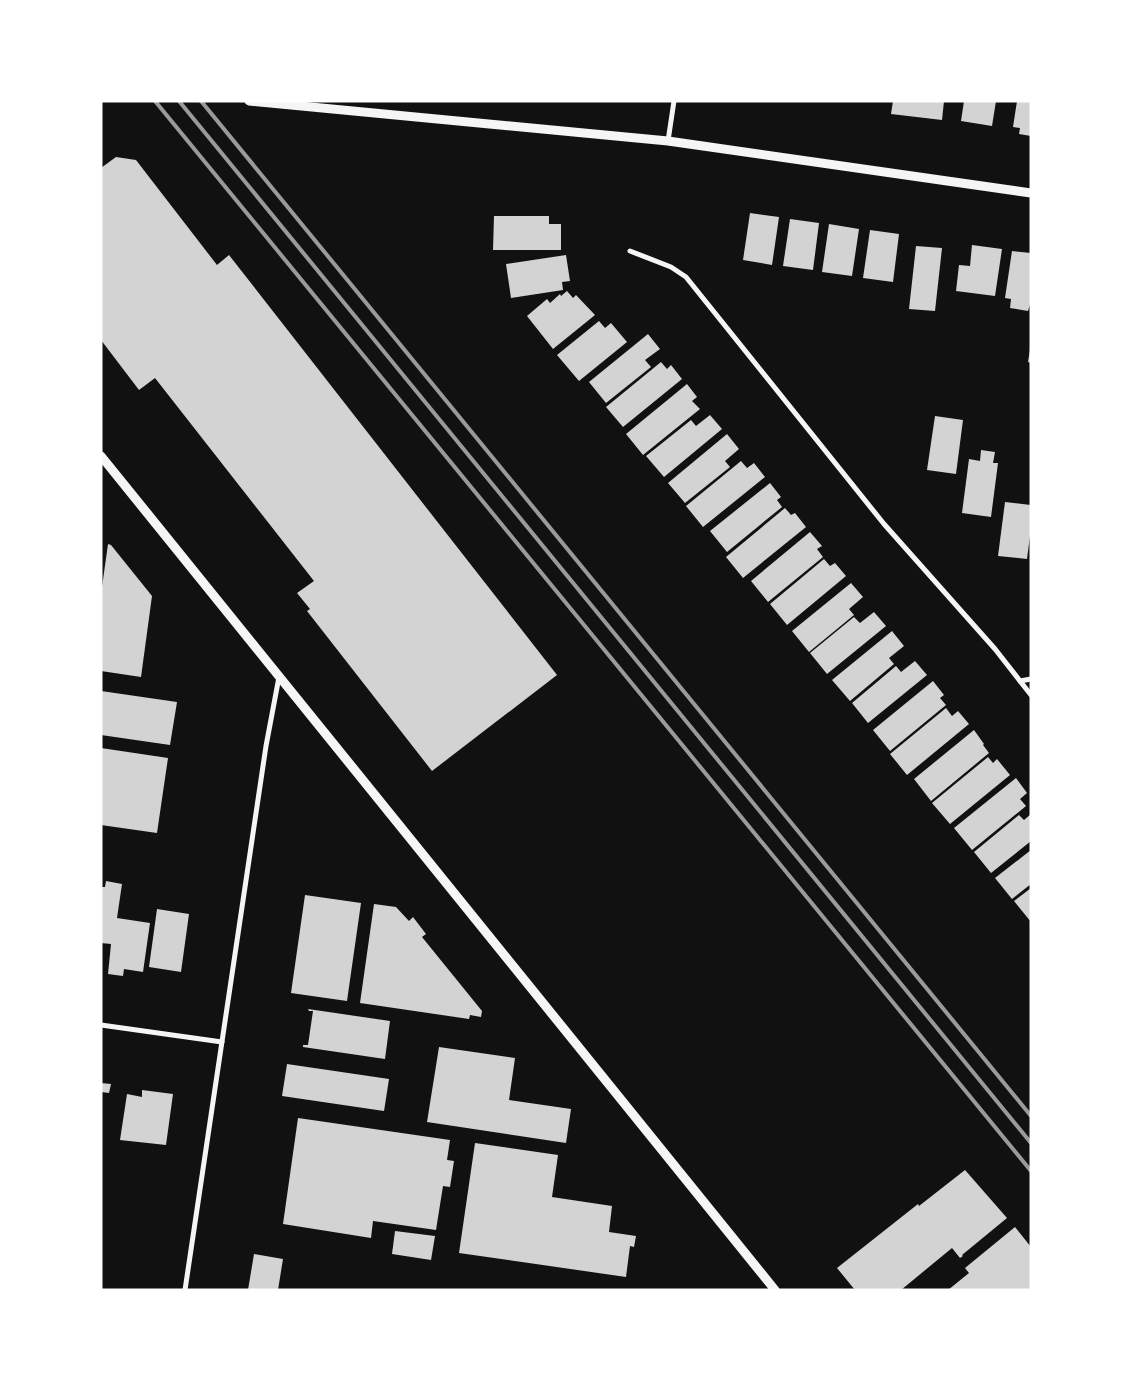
<svg xmlns="http://www.w3.org/2000/svg" width="1132" height="1391" font-family="Lora,serif">
<style>
.building{fill:#d3d3d3}
.lines{fill:none;stroke-linecap:round;stroke-linejoin:round}
.minor{stroke:#f5f5f5;stroke-width:5}
.tertiary{stroke:#f5f5f5;stroke-width:9}
.rail{stroke:#9a9a9a;stroke-width:4}
</style>
<rect width="100%" height="100%" fill="#111"/>
<g class="building">
<polygon points="893,101 944,101 942,120 891,114"/>
<polygon points="964,101 996,101 992,126 961,121"/>
<polygon points="1017,101 1031,101 1031,136 1019,134 1020,128 1013,127"/>
<polygon points="116,157 136,160 217,265 229,255 557,675 432,771 307,611 310,609 297,593 314,581 155,378 139,390 101,340 101,168"/>
<polygon points="750,213 779,217 772,265 743,260"/>
<polygon points="494,216 549,216 549,224 561,224 561,250 493,250"/>
<polygon points="790,219 819,223 813,270 783,266"/>
<polygon points="829,224 859,229 852,276 822,272"/>
<polygon points="870,230 899,234 893,282 863,278"/>
<polygon points="972,245 1002,249 995,296 956,291 959,265 970,266"/>
<polygon points="916,246 942,248 935,311 909,309"/>
<polygon points="1012,251 1031,253 1031,301 1028,311 1010,308 1011,299 1005,298"/>
<polygon points="566,255 570,281 562,282 563,290 511,298 506,264"/>
<polygon points="567,291 573,298 576,295 595,315 553,349 527,316 547,299 550,303 560,294 561,296"/>
<polygon points="599,321 605,328 611,323 627,342 579,381 557,355"/>
<polygon points="648,334 660,349 645,360 651,367 606,403 589,382"/>
<polygon points="1030,350 1031,350 1031,363 1028,362"/>
<polygon points="661,362 667,369 671,365 682,379 623,427 606,407"/>
<polygon points="687,384 697,397 692,401 700,409 643,455 626,434"/>
<polygon points="710,415 722,429 664,477 646,456 691,420 696,426"/>
<polygon points="935,416 963,420 956,474 927,470"/>
<polygon points="727,434 739,449 725,461 730,467 685,503 668,483"/>
<polygon points="981,450 995,452 993,463 998,463 991,517 962,513 969,459 980,461"/>
<polygon points="741,461 747,468 754,463 765,477 703,527 686,506"/>
<polygon points="770,483 781,497 777,500 782,507 727,552 710,531"/>
<polygon points="1005,502 1031,505 1031,528 1027,559 998,556"/>
<polygon points="785,508 791,515 795,513 806,527 743,578 726,557"/>
<polygon points="810,532 822,546 817,549 823,557 768,602 751,581"/>
<polygon points="108,544 111,545 152,596 141,677 101,671 101,594"/>
<polygon points="824,559 830,566 835,563 846,576 787,625 770,604"/>
<polygon points="851,583 863,597 849,609 854,615 809,652 792,631"/>
<polygon points="874,612 886,626 827,674 810,653 854,617 860,623"/>
<polygon points="892,631 904,646 889,658 894,664 850,701 832,680"/>
<polygon points="915,661 927,675 868,723 852,703 896,666 901,672"/>
<polygon points="933,681 944,695 940,698 946,705 890,751 873,730"/>
<polygon points="101,691 177,702 170,745 101,735"/>
<polygon points="946,708 952,716 958,711 969,724 907,775 890,754"/>
<polygon points="974,730 984,744 983,745 989,753 931,801 914,779"/>
<polygon points="101,748 168,758 157,833 101,825"/>
<polygon points="988,757 993,763 997,759 1010,775 950,824 932,803"/>
<polygon points="1016,778 1027,793 1020,799 1026,806 972,850 954,828"/>
<polygon points="1031,814 1031,841 991,873 974,852 1019,815 1024,820"/>
<polygon points="1031,850 1031,884 1012,899 995,878"/>
<polygon points="106,881 122,884 117,918 150,923 143,972 124,969 123,976 108,974 111,944 101,943 101,887 105,887"/>
<polygon points="1031,888 1031,922 1014,901"/>
<polygon points="305,895 361,903 347,1001 291,993"/>
<polygon points="374,904 396,907 409,921 413,917 426,934 422,937 482,1011 481,1017 470,1015 469,1019 360,1003"/>
<polygon points="157,909 189,914 181,972 149,967"/>
<polygon points="308,1009 390,1021 385,1059 303,1047 303,1045 308,1045 313,1011 309,1011"/>
<polygon points="439,1047 515,1058 509,1100 571,1109 566,1143 427,1122"/>
<polygon points="287,1064 389,1079 384,1111 282,1096"/>
<polygon points="101,1083 111,1084 109,1093 101,1092"/>
<polygon points="142,1090 173,1094 166,1145 120,1140 127,1094 142,1097"/>
<polygon points="298,1118 450,1140 447,1160 454,1161 450,1187 443,1186 436,1230 373,1221 371,1238 283,1224"/>
<polygon points="475,1143 558,1155 552,1197 612,1206 609,1232 636,1236 634,1247 630,1246 626,1277 459,1253"/>
<polygon points="965,1170 1007,1218 962,1255 963,1256 960,1258 952,1248 901,1290 855,1290 837,1268 918,1204 919,1206"/>
<polygon points="1015,1227 1031,1247 1031,1290 948,1290 969,1273 965,1268"/>
<polygon points="395,1231 435,1236 431,1260 392,1254"/>
<polygon points="254,1254 283,1259 278,1290 248,1290"/>
</g>
<g class="lines">
<g class="minor">
<polyline points="668,141 674,101"/>
<polyline points="630,251 671,267 686,277 884,524 995,649 1031,695"/>
<polyline points="1020,681 1031,679"/>
<polyline points="101,1025 222,1042"/>
<polyline points="185,1290 266,746 279,677"/>
</g>
<g class="tertiary">
<polyline points="249,101 668,141 1031,193"/>
<polyline points="101,456 775,1290"/>
</g>
<g class="rail">
<polyline points="155,101 1031,1171"/>
<polyline points="179,101 1031,1143"/>
<polyline points="201,101 1031,1116"/>
</g>
</g>
<rect width="1132" height="1391" fill="none" stroke="#ffffff" stroke-width="205"/>
</svg>
